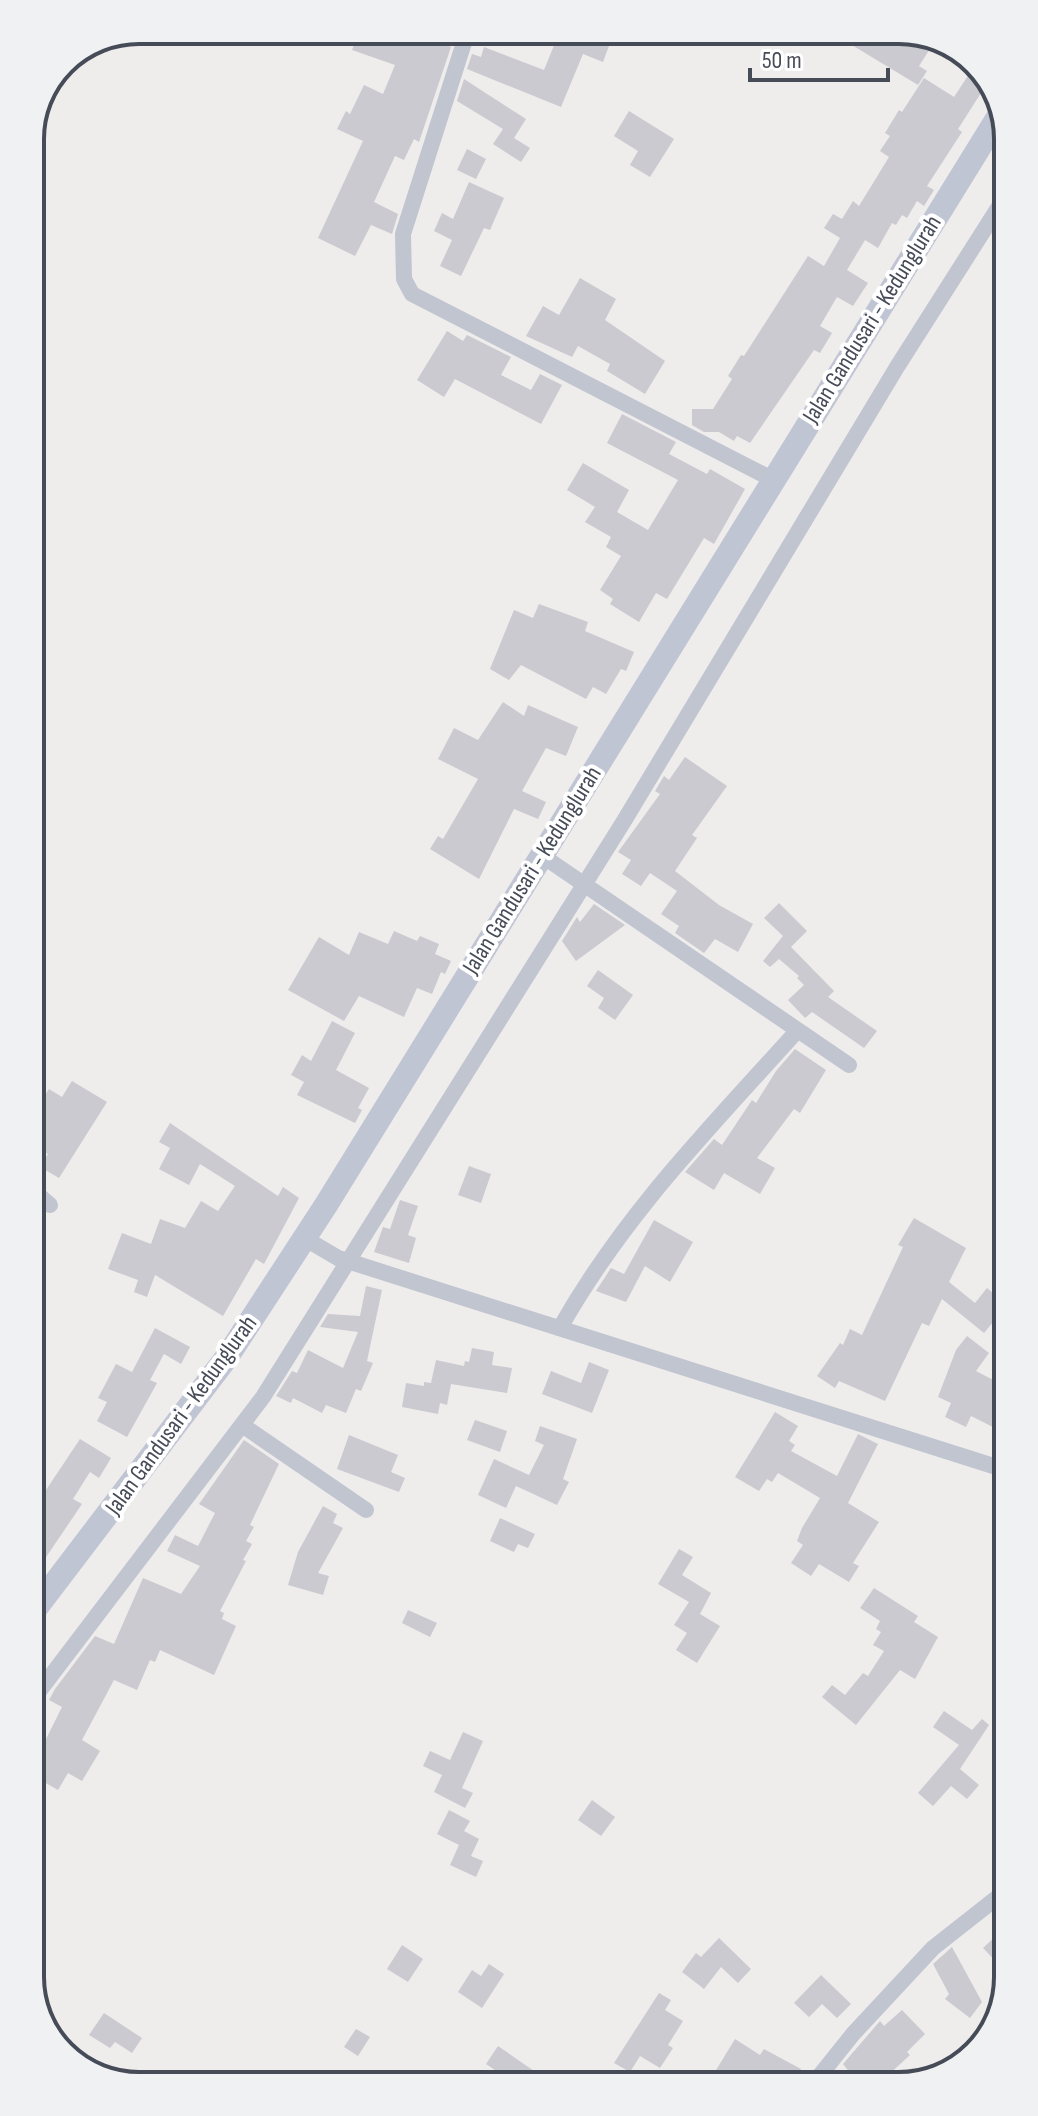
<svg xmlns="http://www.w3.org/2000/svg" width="1038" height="2116" font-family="'Sofia Sans Condensed',sans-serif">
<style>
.building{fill:#cacad0}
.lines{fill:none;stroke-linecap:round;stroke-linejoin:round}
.street{stroke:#c0c5d0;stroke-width:16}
.secondary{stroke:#c0c5d4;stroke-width:24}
.labels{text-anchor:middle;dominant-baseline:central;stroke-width:8;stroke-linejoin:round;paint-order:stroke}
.street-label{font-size:24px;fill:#464b58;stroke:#fff}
.rim{fill:none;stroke:#464b58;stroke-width:4}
</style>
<rect width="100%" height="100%" fill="#efecec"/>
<g class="building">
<polygon points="359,30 373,30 404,41 408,30 442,30 438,42 451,47 419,142 414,139 404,160 395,156 374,202 398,214 392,234 371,225 355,256 318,238 363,141 337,129 346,111 350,114 364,85 383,94 395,65 352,50"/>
<polygon points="524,30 615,30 603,62 583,54 561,107 467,69 472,54 481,57 484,47 544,70 555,43"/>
<polygon points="827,30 907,30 935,41 919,66 927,71 918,85"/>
<polygon points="975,65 988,82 958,129 962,132 927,186 934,190 924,206 917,201 907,218 902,215 896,225 892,223 878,248 865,240 847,270 868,283 853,306 837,297 820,326 832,333 820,353 814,350 750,443 737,436 734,441 719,432 704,432 692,425 692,409 713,409 732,379 728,376 741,355 744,356 808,256 824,266 840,238 824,228 833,214 842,219 853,201 859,206 889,157 880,151 890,136 885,133 899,110 902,112 924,78 954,97"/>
<polygon points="464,79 526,119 514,138 530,148 521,162 493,144 503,129 457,101"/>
<polygon points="629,111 674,139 650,177 630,165 638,151 614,136"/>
<polygon points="467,149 486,159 476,179 457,170"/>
<polygon points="469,182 504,198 490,230 484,228 461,276 440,266 452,240 434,231 442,213 453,219"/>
<polygon points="580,278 616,299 605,320 665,361 645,394 607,371 610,364 578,346 572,357 526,336 543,306 559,315"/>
<polygon points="447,331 463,341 467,335 511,357 501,375 531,390 540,374 562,385 541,424 455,379 444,397 417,380"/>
<polygon points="622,414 676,442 669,454 707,474 710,469 745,489 714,544 704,538 667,599 656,593 639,622 610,604 613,599 600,590 621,556 606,547 611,537 585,522 595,507 567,490 583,463 629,490 617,512 648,530 678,480 607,443"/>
<polygon points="539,604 588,622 585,631 634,652 626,671 621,669 606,694 593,687 586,699 521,665 509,680 490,669 514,610 533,618"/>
<polygon points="503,702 524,716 528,705 578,727 566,756 546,748 522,791 546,802 538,819 514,809 479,879 430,849 438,836 443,839 478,779 438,759 454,728 478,740"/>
<polygon points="685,757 727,786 692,835 697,838 675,871 719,905 753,924 738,952 715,939 704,953 675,933 679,926 661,914 677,891 650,873 641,886 622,874 631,860 618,852 660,794 655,791 664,776 669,780"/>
<polygon points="779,903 807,931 791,947 834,991 828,997 877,1031 864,1048 812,1012 805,1018 788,1000 804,985 797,978 799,976 779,959 770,967 763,961 783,936 764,918"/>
<polygon points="594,904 625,925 576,961 562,941 577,917 580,922"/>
<polygon points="394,931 417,941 420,936 439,944 435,954 451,961 445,974 441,972 432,994 417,988 404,1017 359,996 344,1021 288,990 319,937 349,955 359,932 388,944"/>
<polygon points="598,970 633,995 615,1020 598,1008 604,998 587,986"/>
<polygon points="332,1021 355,1033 336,1070 369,1088 358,1108 362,1110 355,1123 297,1095 304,1082 291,1075 302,1055 311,1061"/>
<polygon points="795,1049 826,1070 800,1113 794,1109 757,1158 775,1168 760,1194 724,1173 714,1190 685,1172 714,1139 722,1145 752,1100 756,1103 776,1071"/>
<polygon points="72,1081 107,1102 59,1178 40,1167 48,1154 34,1145 34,1112 49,1089 62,1097"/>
<polygon points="170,1123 278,1196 283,1187 299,1198 264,1264 256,1259 223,1316 155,1275 147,1297 134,1292 138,1280 108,1269 122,1233 151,1244 160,1219 185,1228 201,1201 218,1211 235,1186 200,1164 189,1185 159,1169 170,1148 159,1142"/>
<polygon points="469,1166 491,1174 481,1203 458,1195"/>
<polygon points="400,1200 418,1206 408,1235 416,1238 409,1263 374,1252 383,1227 390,1229"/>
<polygon points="914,1218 966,1248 949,1282 975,1303 987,1288 1005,1303 1005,1308 984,1333 942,1299 929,1326 922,1323 885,1401 839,1381 835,1388 817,1376 840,1343 843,1345 850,1329 862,1335 903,1247 898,1245"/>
<polygon points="654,1220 693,1242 670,1282 645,1266 626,1302 596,1291 611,1268 624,1274"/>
<polygon points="366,1286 382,1290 367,1361 373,1363 361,1391 356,1389 346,1413 326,1405 322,1413 293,1398 291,1403 276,1396 292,1371 297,1373 308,1350 343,1368 358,1332 320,1327 328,1314 360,1316"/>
<polygon points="155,1328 190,1347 181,1364 164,1354 150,1380 157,1383 127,1437 97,1421 107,1402 98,1398 116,1364 132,1372"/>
<polygon points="967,1336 989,1353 976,1371 1005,1386 1006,1413 997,1429 971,1416 966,1427 945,1417 951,1403 938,1397 956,1350"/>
<polygon points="472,1348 494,1352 492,1365 512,1368 507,1393 451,1384 447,1405 440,1403 438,1414 402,1407 406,1383 424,1386 424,1382 431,1383 436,1360 464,1366 465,1361 469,1362"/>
<polygon points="589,1362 609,1370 592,1413 542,1394 551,1371 581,1383"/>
<polygon points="775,1412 798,1426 789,1441 795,1445 791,1451 837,1476 858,1434 878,1444 848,1503 879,1522 853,1563 859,1566 849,1582 819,1564 811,1576 791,1563 803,1545 797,1541 802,1528 820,1498 778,1473 772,1482 767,1479 759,1491 735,1477"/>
<polygon points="475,1420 507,1431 500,1452 467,1440"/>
<polygon points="540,1426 577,1439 563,1479 569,1482 557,1505 516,1486 506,1508 478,1495 494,1459 529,1475 544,1445 535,1441"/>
<polygon points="349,1435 398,1455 391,1472 405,1478 399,1492 337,1469"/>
<polygon points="80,1439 111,1458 99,1478 90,1472 73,1499 82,1504 36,1572 36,1505"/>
<polygon points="244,1440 279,1464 250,1525 254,1527 246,1541 252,1544 243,1560 246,1561 220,1611 224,1613 222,1619 236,1626 214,1675 160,1650 155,1662 150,1660 137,1690 114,1680 82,1740 100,1751 82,1781 68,1773 58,1790 37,1778 37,1744 42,1747 62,1707 49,1700 55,1689 95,1636 114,1644 143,1578 181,1594 200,1566 167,1551 175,1535 198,1546 215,1513 199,1504"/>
<polygon points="323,1506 337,1514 333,1523 343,1528 318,1573 329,1576 323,1595 288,1585 298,1552"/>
<polygon points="500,1518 535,1534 528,1548 518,1544 514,1552 490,1541"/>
<polygon points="679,1549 693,1557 682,1575 711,1593 700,1614 720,1626 697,1663 676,1650 687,1633 674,1625 689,1602 658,1584"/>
<polygon points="874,1588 918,1616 914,1622 938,1637 915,1679 900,1670 856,1725 822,1697 832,1685 845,1695 863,1673 868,1676 884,1651 873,1645 881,1632 876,1629 880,1621 860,1608"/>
<polygon points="408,1610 437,1623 430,1637 402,1623"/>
<polygon points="944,1711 972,1730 982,1719 989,1725 960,1769 979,1785 967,1799 951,1786 933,1806 918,1793 959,1745 933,1727"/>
<polygon points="463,1732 483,1741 462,1788 473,1793 465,1808 434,1792 442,1775 423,1766 430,1751 450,1760"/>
<polygon points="592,1800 615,1817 601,1836 578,1820"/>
<polygon points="449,1810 470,1821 464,1831 479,1839 471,1856 483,1861 476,1877 450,1865 459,1845 437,1834"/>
<polygon points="997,1935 1008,1946 1008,1974 983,1948"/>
<polygon points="719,1938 751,1969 738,1983 721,1967 704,1989 682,1972 696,1953 701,1957"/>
<polygon points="402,1945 423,1959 408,1982 387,1969"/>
<polygon points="952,1947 982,2002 970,2018 945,1999 949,1994 933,1964"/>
<polygon points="489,1964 504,1974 482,2008 458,1992 472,1970 481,1976"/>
<polygon points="821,1975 851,2004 837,2018 822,2004 809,2017 794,2003"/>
<polygon points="659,1993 671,2000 665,2010 683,2021 668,2045 673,2048 660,2068 640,2056 630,2072 614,2063"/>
<polygon points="902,2010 925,2034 907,2052 910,2055 885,2078 855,2079 843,2064 880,2021 884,2026"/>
<polygon points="104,2013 142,2038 132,2053 115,2042 110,2048 89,2035"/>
<polygon points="356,2029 370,2037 358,2056 344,2047"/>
<polygon points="735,2039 760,2055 764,2049 801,2069 796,2079 756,2080 744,2073 740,2080 710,2080"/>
<polygon points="498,2046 550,2082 512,2082 486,2064"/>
</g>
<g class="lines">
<g class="street">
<polyline points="468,30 403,234 404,279 412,294 772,479"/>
<polyline points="541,855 849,1065"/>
<polyline points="35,1192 50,1205"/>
<polyline points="304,1238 338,1258 1006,1470"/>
<path d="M560,1328C625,1213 710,1128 797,1031"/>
<polyline points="242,1425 366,1510"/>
<polyline points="37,1694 263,1397 624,821 897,367 1000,205"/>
<polyline points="817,2079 853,2034 933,1948 1008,1889"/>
<polyline points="195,2085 197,2083"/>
</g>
<polyline class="secondary" points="36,1608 227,1357 326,1205 1000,114"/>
</g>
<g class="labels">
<g class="street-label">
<text transform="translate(872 319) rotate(-58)">Jalan Gandusari - Kedunglurah</text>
<text transform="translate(532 870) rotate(-58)">Jalan Gandusari - Kedunglurah</text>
<text transform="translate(181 1415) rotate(-54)">Jalan Gandusari - Kedunglurah</text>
</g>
</g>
<path d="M0 0H1038V2116H0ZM139 44H899A95 95 0 0 1 994 139V1977A95 95 0 0 1 899 2072H139A95 95 0 0 1 44 1977V139A95 95 0 0 1 139 44Z" fill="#f0f1f2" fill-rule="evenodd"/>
<path class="rim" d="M139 44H899A95 95 0 0 1 994 139V1977A95 95 0 0 1 899 2072H139A95 95 0 0 1 44 1977V139A95 95 0 0 1 139 44Z"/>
<path d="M750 68v12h138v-12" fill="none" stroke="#464b58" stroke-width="4"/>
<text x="762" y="68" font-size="24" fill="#464b58" stroke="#ffffff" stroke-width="6" paint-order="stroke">50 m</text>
</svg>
